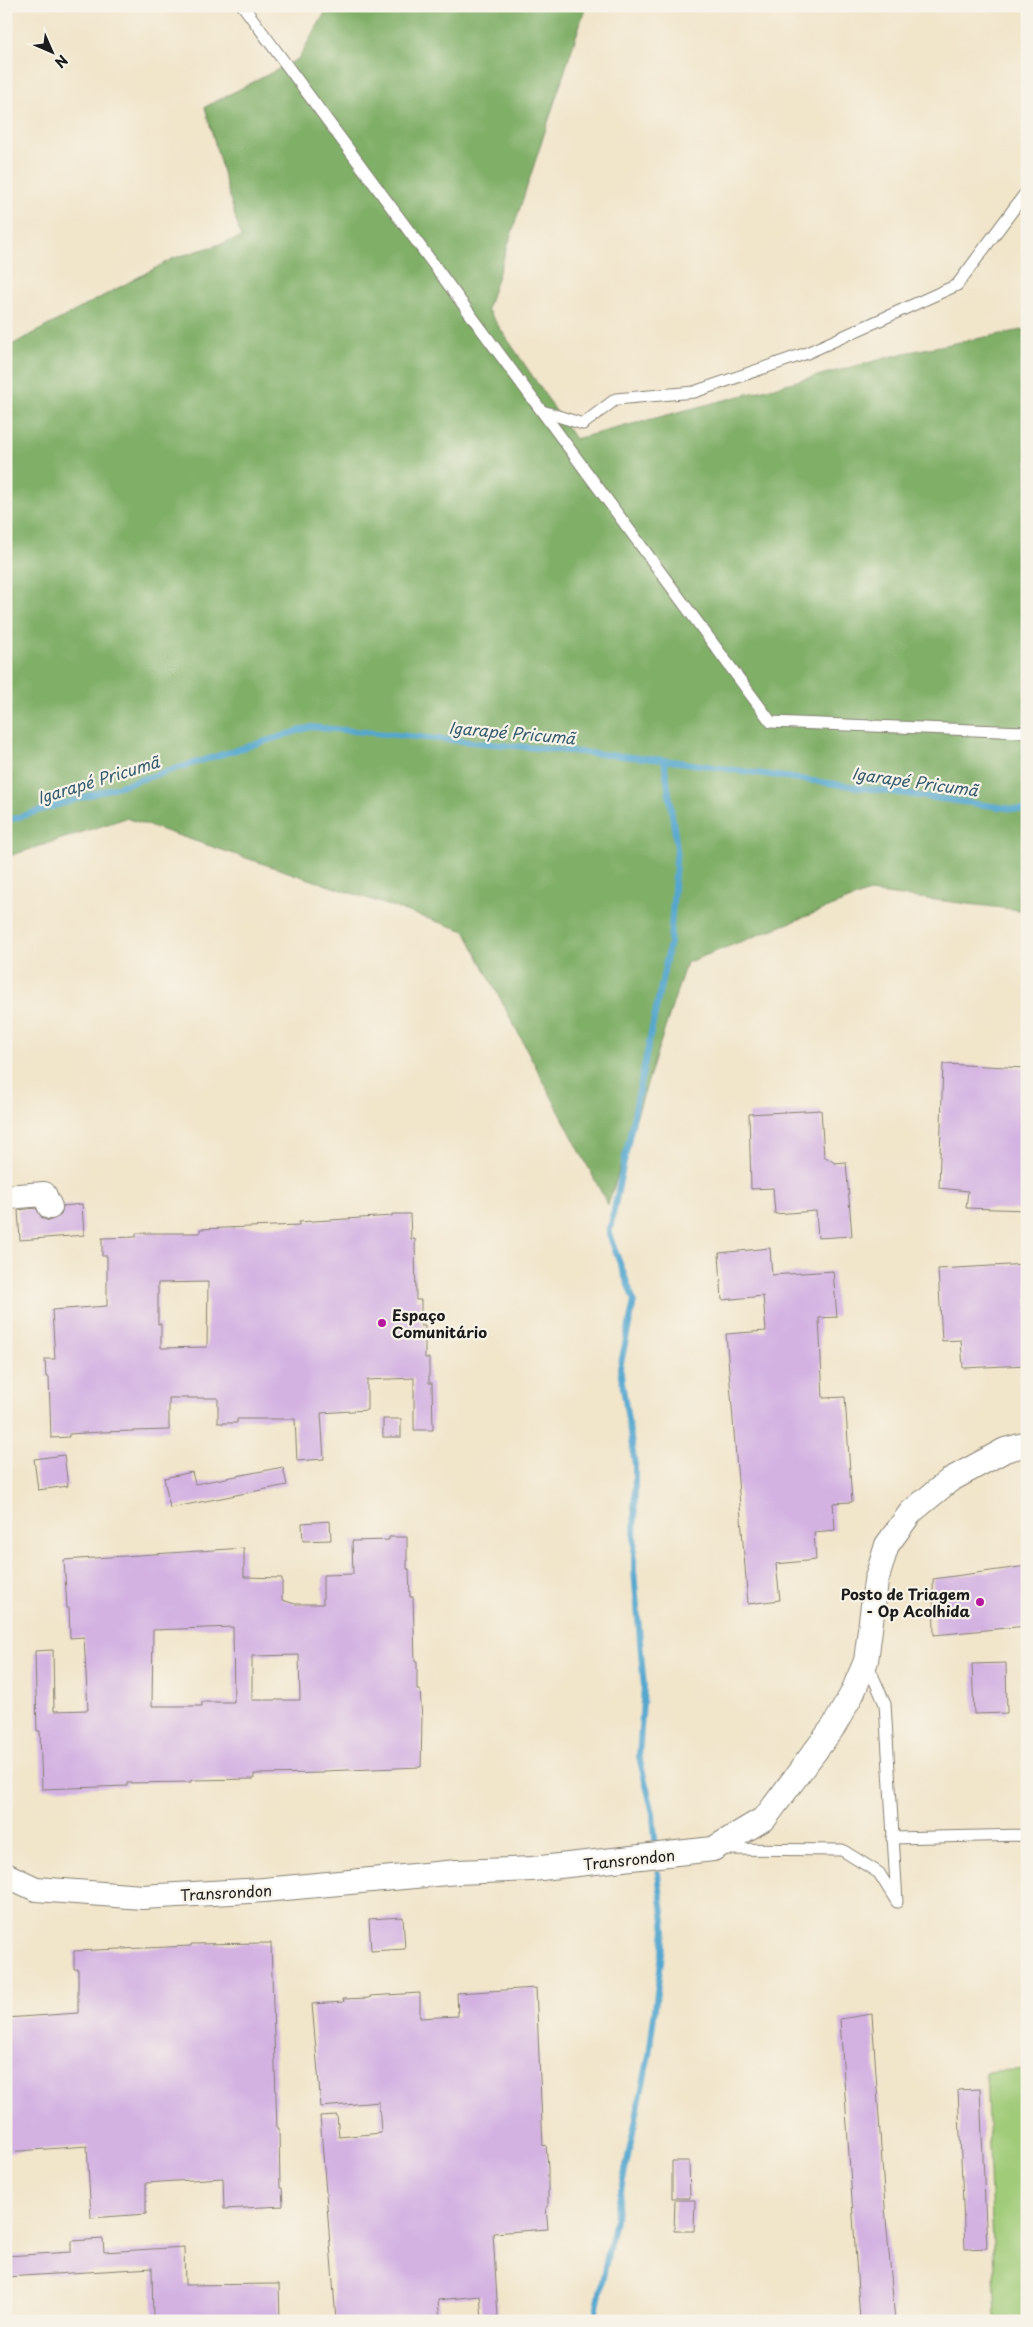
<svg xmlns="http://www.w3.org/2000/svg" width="1033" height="2327" font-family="'Playpen Sans',sans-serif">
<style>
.green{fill:#a0cb78;stroke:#5e744a}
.forest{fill:#80af68;stroke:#4e6642}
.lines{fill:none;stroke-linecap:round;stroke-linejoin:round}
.stream{stroke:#54a7cf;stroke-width:6}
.building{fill:#d3b2e2;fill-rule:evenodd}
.service-casing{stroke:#868073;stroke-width:13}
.minor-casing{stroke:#868073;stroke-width:26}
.service{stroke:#fff;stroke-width:11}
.minor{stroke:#fff;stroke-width:24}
.poi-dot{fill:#b5179e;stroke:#f7f3e8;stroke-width:2}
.labels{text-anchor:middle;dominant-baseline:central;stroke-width:4.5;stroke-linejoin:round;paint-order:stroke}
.poi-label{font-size:15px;font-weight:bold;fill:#1c1c1c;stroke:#f7f3e8;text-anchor:start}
.street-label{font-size:15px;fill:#1c1c1c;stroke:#f7f3e8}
.water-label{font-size:16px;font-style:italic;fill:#355b6d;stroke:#f7f3e8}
</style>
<rect width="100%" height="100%" fill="#f7f3e8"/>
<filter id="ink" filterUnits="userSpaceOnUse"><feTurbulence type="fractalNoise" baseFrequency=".02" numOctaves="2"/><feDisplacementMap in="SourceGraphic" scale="10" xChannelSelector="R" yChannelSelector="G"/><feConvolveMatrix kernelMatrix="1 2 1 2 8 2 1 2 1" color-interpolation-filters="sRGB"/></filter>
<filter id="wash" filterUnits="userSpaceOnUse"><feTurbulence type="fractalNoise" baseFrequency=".0096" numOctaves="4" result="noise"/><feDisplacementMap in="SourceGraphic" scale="20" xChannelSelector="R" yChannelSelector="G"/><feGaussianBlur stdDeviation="1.12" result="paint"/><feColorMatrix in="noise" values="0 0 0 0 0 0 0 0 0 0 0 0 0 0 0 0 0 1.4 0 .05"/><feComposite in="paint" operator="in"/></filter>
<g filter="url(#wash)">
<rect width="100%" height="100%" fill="#f1e5ca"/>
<polygon class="green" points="1027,2069 1027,2321 996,2321 986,2072"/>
<polygon class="forest" points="329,6 586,6 487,309 575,439 909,352 1027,329 1027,911 869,892 686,963 608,1205 465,931 126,818 6,857 6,348 174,258 241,238 205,107 298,59"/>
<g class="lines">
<g class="stream">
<polyline points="6,821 311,727 664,760 1027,811"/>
<polyline points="655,1840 653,1813 639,1757 644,1687 634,1571 635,1465 620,1368 634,1301 609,1234 670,942 677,848 664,760"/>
<polyline points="594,2321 649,2055 665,1930 658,1873"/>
</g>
</g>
<g id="blocks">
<g class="building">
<polygon points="943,1064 1027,1068 1027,1210 966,1208 968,1191 939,1188"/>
<polygon points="821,1110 824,1156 835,1163 846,1162 852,1236 818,1238 816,1211 775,1214 773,1188 751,1189 749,1114"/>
<polygon points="82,1204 84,1235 20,1240 18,1210 36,1208 42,1218 49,1221 61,1215 63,1206"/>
<path d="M392,1214H410L411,1239H415L416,1300H421V1326H425V1358H429V1383H432L433,1430H414V1378L367,1380V1410L321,1413L324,1459L297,1461L295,1419H237V1423H218V1398H169V1430L101,1432L69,1434V1437L51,1438L49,1377H46L45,1359H55L52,1310L107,1306V1256H102V1238L136,1237V1233H200V1229L299,1225V1222L392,1216ZM208,1282L207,1347L161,1348V1324H158V1283Z"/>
<polygon points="770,1248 772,1275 833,1271 837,1317 819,1318 823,1398 845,1397 852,1502 833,1503 835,1530 814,1532 816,1560 776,1564 780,1600 748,1604 726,1334 766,1331 763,1296 722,1300 719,1253"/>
<polygon points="1027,1264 1027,1365 963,1368 961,1340 942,1341 938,1269"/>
<rect x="383" y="1419" width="18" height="18"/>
<polygon points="64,1455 68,1486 38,1490 34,1459"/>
<polygon points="283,1467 287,1485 170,1508 164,1478 192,1472 195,1484"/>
<polygon points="330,1521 331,1540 303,1541 302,1523"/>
<path d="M389,1537H407V1569H409L410,1597H413L415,1662H417V1690H420L422,1719L421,1767L324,1771V1773L254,1774V1779L191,1780V1782L127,1783V1786L42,1789L40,1731H37L35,1651L53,1650L54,1711L88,1710L84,1637L70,1638L69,1608H67L64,1560L244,1548V1577L282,1578V1600L295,1604H323V1575L353,1574L352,1541L389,1540ZM233,1627L234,1702H202V1706H152L153,1630ZM299,1655L300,1700H252V1656Z"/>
<polygon points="1027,1566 1027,1626 934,1635 933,1579"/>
<polygon points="1006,1663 1007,1713 974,1714 972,1664"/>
<polygon points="403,1917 405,1949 371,1951 369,1919"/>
<polygon points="271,1943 277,2128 279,2128 280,2188 282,2188 283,2206 224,2209 223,2178 191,2180 146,2183 146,2214 91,2218 87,2146 6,2152 6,2018 78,2013 78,1969 74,1969 74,1951 191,1946 191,1944"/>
<polygon points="536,1988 543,2146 546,2145 548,2167 548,2207 546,2208 548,2229 493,2233 498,2316 482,2318 480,2296 438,2300 440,2321 336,2321 320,2116 337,2115 339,2137 381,2133 379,2102 321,2107 312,2004 344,2002 343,1999 370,1998 370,1996 420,1993 420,2018 458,2016 457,1993"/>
<polygon points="872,2014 885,2207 895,2321 860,2321 840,2019"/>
<polygon points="980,2089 987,2248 965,2249 958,2090"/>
<polygon points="672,2161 689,2161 690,2198 672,2198"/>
<polygon points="675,2200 695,2200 694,2231 674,2231"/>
<polygon points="103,2239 104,2252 184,2247 185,2285 279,2284 280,2321 153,2321 152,2268 6,2277 6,2256 71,2252 71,2241"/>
</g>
</g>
</g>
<g filter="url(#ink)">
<use href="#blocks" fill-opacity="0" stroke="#868073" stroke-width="1"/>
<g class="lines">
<g class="service-casing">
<g id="service">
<polyline points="243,6 771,722 1027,732"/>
<polyline points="542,411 583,424 616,399 694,392 807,353 957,285 1027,191"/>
<polyline points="892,1838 1027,1835"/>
<polyline points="722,1849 842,1850 879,1873 897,1902 885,1704 867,1663"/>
</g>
</g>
<g class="minor-casing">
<g id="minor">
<polyline points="6,1197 44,1194 50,1207"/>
<polyline points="6,1875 36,1889 142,1897 264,1890 457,1872 532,1869 713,1849 765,1818 834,1726 852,1694 866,1661 876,1581 887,1545 911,1512 950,1480 1005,1450 1027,1444"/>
</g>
</g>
<use href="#service" class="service"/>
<use href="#minor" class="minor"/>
</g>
</g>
<g class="poi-dot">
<circle cx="382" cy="1323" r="5"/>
<circle cx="980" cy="1602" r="5"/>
</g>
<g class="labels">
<g class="poi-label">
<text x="392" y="1314">Espaço<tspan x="392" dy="17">Comunitário</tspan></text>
<text x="970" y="1593" text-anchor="end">Posto de Triagem<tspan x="970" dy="17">- Op Acolhida</tspan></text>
</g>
<g class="street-label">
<text transform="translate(629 1859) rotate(-6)">Transrondon</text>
<text transform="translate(226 1892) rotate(-3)">Transrondon</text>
</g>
<g class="water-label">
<text transform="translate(512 732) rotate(5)">Igarapé Pricumã</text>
<text transform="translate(98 779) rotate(-17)">Igarapé Pricumã</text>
<text transform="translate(915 781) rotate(8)">Igarapé Pricumã</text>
</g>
</g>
<rect width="1033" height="2327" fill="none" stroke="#f7f3e8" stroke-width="25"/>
<g transform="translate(52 52) rotate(135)" stroke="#f7f3e8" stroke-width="4" paint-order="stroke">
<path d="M0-4L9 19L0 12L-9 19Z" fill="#1c1c1c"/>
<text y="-8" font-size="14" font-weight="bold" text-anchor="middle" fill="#1c1c1c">N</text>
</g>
</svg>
